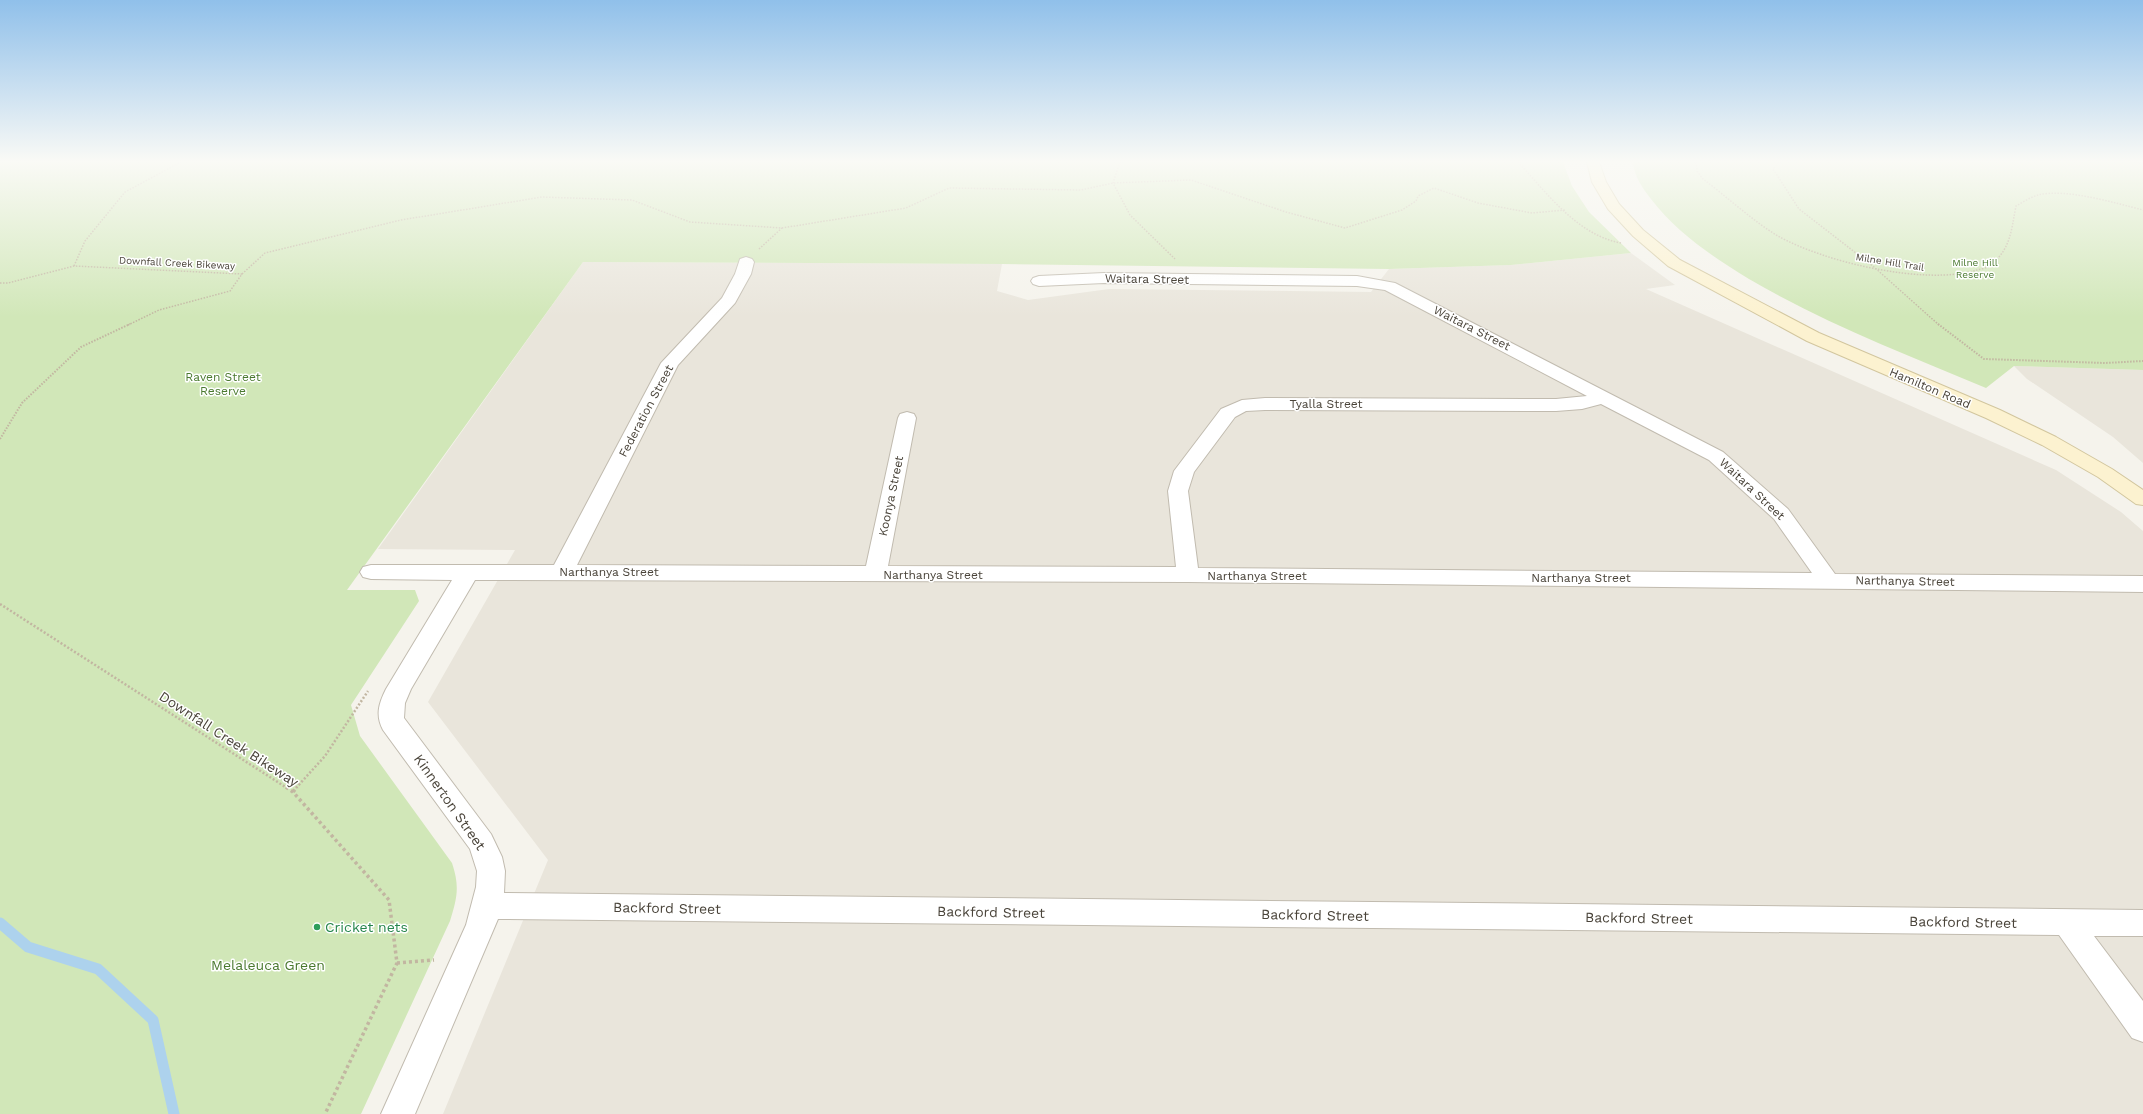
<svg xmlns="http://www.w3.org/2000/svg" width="2143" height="1114" font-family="'Work Sans',sans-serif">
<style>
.residential{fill:#e9e5db}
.green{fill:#d1e7b8}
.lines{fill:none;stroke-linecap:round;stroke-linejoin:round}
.stream{stroke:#add2ed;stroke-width:11}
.minor-casing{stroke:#c1bbaf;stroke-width:2}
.secondary-casing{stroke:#d2c69e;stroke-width:2}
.path-far3{stroke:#c2b6a1;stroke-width:1.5;stroke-dasharray:1.5 1.5;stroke-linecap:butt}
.path-far2{stroke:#c2b6a1;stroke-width:2;stroke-dasharray:1.5 1.5;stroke-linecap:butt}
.path-far1{stroke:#c2b6a1;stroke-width:2.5;stroke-dasharray:2 2;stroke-linecap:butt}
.path{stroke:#c2b6a1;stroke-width:3.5;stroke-dasharray:3 3;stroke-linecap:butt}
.minor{fill:#fff;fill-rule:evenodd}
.secondary{fill:#fcf2d0;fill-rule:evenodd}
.leisure-dot{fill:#2e9e5b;stroke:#fff;stroke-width:1.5}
.labels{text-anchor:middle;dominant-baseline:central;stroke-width:3;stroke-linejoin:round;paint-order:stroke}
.far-street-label{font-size:10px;fill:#4a443a;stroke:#fff}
.far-park-label{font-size:10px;fill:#4a792f;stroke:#fff}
.street-label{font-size:12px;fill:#4a443a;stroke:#fff}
.park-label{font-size:12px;fill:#4a792f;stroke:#fff}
.near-street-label{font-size:14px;fill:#4a443a;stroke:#fff}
.near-leisure-label{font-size:14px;fill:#27864d;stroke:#fff;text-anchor:start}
.near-park-label{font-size:14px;fill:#4a792f;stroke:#fff}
</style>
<rect width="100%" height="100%" fill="#f5f3ec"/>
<g class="residential">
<polygon points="1631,253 1675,285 1646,289 2056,470 2121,512 2143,531 2143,1114 443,1114 548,860 428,702 515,550 378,549 583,262 1002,264 997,291 1028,300 1109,289 1371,292 1389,269 1511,265"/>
<polygon points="2014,366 2143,370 2143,463 2113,437 2027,379"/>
</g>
<g class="green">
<path d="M0,162H1563L1572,186L1589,212L1631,253L1511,265L1389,269L1002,264L583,262L347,590H415L419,601L351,705L360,736L452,863C460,887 457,898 450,921L361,1114H0Z"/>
<path d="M1633,162H2143V370L2014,366L1986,388C1905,354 1824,323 1749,279C1713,257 1677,233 1651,199C1643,189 1634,176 1633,162Z"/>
</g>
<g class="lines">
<polyline class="stream" points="0,923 28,947 98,969 153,1020 174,1114"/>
<g class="minor-casing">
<path id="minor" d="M746,257L752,259L754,262L751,274L735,303L678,365L577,565L866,566L898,418L900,414L907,412L914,414L916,418L888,566L1176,567L1168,491L1174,471L1221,409L1242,400L1265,398L1556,399L1587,396L1385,290L1357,286L1104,283L1039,286L1033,284L1031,281L1033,278L1039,276L1104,273L1357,276L1395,283L1723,452L1788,509L1835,574L2143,576V592L1188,582L475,580L411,689L405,703L404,718L491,834L502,857L505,871L504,893L2143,910V936H2094L2143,1001V1042L2132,1038L2059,935L498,919L415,1114H381L466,925L476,887L477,871L470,849L383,730C375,715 379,703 386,689L452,580L371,579L363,577L360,572L363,567L371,565H554L661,363L722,298L735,274L740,259ZM1601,404L1709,460L1774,519L1812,573L1198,568L1188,491L1194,472L1235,417L1246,411L1265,410L1556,411L1582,409Z"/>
</g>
<g class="secondary-casing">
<polygon id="secondary" points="1587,162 1599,162 1606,182 1619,204 1643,230 1680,260 1819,333 2000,410 2056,437 2112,469 2143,490 2143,505 2136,504 2098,477 2042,445 1986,418 1807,341 1668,266 1633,236 1608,209 1592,182"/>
</g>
<g class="path-far3">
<polyline points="1120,162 1113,183 1130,215 1175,259"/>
<path d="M1518,162C1547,193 1577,235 1621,243"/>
<path d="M1696,162L1697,171L1703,179C1726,196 1754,222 1778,236C1824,262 1925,286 1977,270C1981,269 1987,268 1991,265C2011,248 2011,231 2016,206C2023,202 2031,197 2038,195C2066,188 2115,203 2143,210"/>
<polyline points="1778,162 1773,169 1799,209 1874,267 1939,325"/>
<polyline points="2133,162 2143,163"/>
<polyline points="759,249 782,228"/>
<polyline points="74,266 85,241 125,192 181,162"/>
<polyline points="242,274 265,253 401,220 542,197 632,200 690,222 782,228 906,208 949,188 1081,190 1113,183 1191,180 1286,212 1345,228 1402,210 1416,201 1418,196 1434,188 1478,203 1532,213 1565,210"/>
<polyline points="0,283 8,283 74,266 242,274 230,291 159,310 128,325"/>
</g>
<g class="path-far2">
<polyline points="1938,324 1984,359 2105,363 2143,361"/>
<polyline points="0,439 22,403 81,347 130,324"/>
</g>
<g class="path-far1">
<polyline points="0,604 287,788"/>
<polyline points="296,788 325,756 368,691"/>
</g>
<g class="path">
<polyline points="286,787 293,792 389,900 397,963 325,1114"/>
<polyline points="293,792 297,787"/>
<polyline points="397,963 434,960"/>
</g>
<use href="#minor" class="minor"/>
<use href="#secondary" class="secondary"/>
</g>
<linearGradient id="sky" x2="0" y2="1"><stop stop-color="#90c0ea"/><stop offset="0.51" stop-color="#fafaf6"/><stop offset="1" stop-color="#fafaf6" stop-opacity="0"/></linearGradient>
<rect width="2143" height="317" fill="url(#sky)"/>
<circle class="leisure-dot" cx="317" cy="927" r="4"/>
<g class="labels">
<g class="far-street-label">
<text transform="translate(1890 262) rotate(9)">Milne Hill Trail</text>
<text transform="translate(177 263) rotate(3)">Downfall Creek Bikeway</text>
</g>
<g class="far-park-label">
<text x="1975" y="262">Milne Hill<tspan x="1975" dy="12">Reserve</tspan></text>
</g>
<g class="street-label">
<text transform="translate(1147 279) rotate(1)">Waitara Street</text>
<text transform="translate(1472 328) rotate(27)">Waitara Street</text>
<text transform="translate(1930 388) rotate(23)">Hamilton Road</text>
<text x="1326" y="404">Tyalla Street</text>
<text transform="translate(646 411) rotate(-62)">Federation Street</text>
<text transform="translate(1752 489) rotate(43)">Waitara Street</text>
<text transform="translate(891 496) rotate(-78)">Koonya Street</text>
<text x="609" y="572">Narthanya Street</text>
<text x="933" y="575">Narthanya Street</text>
<text x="1257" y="576">Narthanya Street</text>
<text x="1581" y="578">Narthanya Street</text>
<text transform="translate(1905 581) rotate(1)">Narthanya Street</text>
</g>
<g class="park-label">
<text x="223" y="377">Raven Street<tspan x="223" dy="14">Reserve</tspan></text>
</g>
<g class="near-street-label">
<text transform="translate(229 739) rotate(33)">Downfall Creek Bikeway</text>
<text transform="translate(450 802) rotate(55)">Kinnerton Street</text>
<text transform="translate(667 908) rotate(1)">Backford Street</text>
<text transform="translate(991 912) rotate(1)">Backford Street</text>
<text transform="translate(1315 915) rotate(1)">Backford Street</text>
<text transform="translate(1639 918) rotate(1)">Backford Street</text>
<text transform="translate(1963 922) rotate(1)">Backford Street</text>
</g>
<g class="near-leisure-label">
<text x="325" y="927">Cricket nets</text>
</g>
<g class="near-park-label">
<text x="268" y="965">Melaleuca Green</text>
</g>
</g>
</svg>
